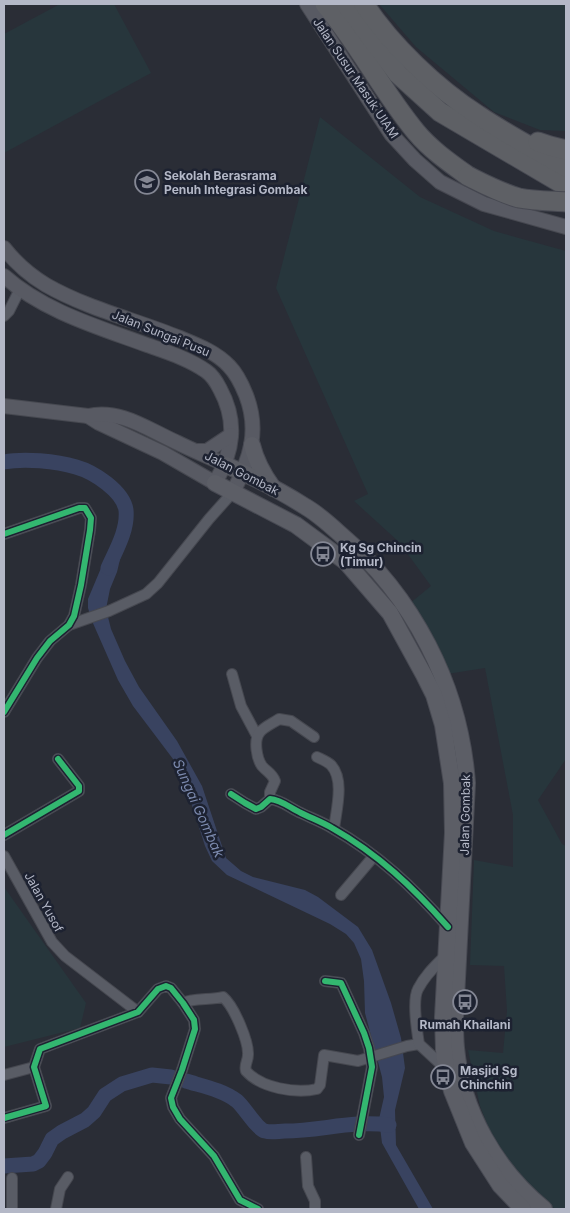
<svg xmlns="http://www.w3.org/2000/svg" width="570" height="1213" font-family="Inter,sans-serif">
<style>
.green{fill:#27363c}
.water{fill:#394360}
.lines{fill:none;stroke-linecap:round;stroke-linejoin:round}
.river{stroke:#394360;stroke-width:15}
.minor-casing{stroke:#464850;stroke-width:12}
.secondary-casing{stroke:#464850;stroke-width:16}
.primary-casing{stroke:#484a53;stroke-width:18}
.motorway-casing{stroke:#474952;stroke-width:21}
.minor{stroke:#595c65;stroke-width:10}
.secondary{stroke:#585a63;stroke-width:14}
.primary{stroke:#5c5e66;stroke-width:16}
.motorway{stroke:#5e6065;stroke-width:19}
.motorway-bridge-casing{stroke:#474952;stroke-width:21;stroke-linecap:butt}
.motorway-bridge{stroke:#5e6065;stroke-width:19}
.cycleway-casing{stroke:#1d2231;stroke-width:9}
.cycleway{stroke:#33b770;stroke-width:6}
.labels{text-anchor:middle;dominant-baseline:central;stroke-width:5;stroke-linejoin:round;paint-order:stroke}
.street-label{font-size:12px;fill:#b4b8c7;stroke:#1d2231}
.poi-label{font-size:12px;font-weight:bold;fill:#b4b8c7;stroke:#1d2231;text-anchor:start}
.water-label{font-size:14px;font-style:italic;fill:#7c8aae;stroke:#1d2231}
</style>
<rect width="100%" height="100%" fill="#2a2d36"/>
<g class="green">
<polygon points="60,4 114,4 151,73 4,153 4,34"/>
<polygon points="379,4 566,4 566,131 540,130 494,112 416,47"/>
<polygon points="320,117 420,197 494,231 566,251 566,759 538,800 562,844 566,846 566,1209 555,1209 528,1186 496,1148 480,1106 468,1050 503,1053 507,1011 504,966 470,965 474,860 513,867 513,815 485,668 447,674 409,604 431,586 399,542 354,501 368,494 276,288"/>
<polygon points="4,887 86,1003 80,1028 4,1047"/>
</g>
<polygon class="water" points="109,549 122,551 117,572 110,589 106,609 111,629 125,661 139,687 177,741 202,786 226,858 241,871 253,877 305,890 318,897 358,927 372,950 391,1003 401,1038 405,1068 395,1110 396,1145 433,1209 419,1209 382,1143 379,1119 384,1097 382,1077 365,1013 364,981 361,959 354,943 346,934 330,924 227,875 212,861 205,846 187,790 173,759 133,706 118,680 92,621 88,608 88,599"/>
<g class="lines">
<g class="river">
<path d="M4,462C24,458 56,461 76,467C94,472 123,491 126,510C128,530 116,550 108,568"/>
<path d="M186,1081C202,1086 223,1090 237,1101C245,1108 257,1129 265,1131C271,1133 279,1131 285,1131C321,1131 352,1120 389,1125"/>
<polyline points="4,1166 33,1164 39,1161 45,1153 52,1139 62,1132 85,1120 94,1112 105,1095 122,1084 152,1075 171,1077"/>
</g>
<g class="minor-casing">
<g id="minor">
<polyline points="4,316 9,311 20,289"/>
<polyline points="4,534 79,508 85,508 91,518 90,530 81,585 74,616 69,625 50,641 37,658 4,712"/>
<polyline points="69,625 109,611 146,594 158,583 209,519 233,492"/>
<polyline points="232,674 241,706 257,736"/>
<path d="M317,757C321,759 328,762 331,765C345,780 336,811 334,829"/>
<path d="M231,794L245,803L256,809L261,807L270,799C282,800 290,808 301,813C311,818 322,822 332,828C378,854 413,887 448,927"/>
<path d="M270,799V792L275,781C272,773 267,772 262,766C257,759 253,740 260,732C264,727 273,723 279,719L291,721L314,737"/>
<polyline points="4,835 79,791 79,786 58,759"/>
<polyline points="4,856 52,942 65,956 138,1012"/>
<polyline points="341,895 374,856"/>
<polyline points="325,981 341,983 364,1033 369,1048 372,1067 359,1135"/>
<path d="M183,1003C191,998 212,1000 223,997C234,1006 249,1042 248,1055C248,1061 244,1065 246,1071C261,1088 296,1094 317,1089L320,1085L324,1055L358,1061L407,1046L419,1044"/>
<path d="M446,1069L419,1044C417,1031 412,1000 418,989C425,975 436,965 446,955"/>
<polyline points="4,1075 34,1067"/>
<polyline points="4,1118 46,1106 34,1067 40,1049 138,1012 158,989 166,986 171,988 183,1003 194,1020 195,1029 182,1070 171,1098 173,1107 180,1119 214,1156 240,1200 258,1209"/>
<polyline points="306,1157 308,1186 315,1201 315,1209"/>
<polyline points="12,1209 12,1178"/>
<polyline points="56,1209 60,1189 68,1177"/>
</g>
</g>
<g class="secondary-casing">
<g id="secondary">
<polyline points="307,4 391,134 415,160 440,182 484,204 566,227"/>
<path d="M4,248C15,262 31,276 46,285C88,309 136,320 180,338C197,345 216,352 229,366C237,374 242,385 246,395C260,431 250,459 233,492"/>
<path d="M4,276C43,311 98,327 147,345C167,352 189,359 206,371C212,375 217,383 220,389C238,422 233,452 215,483L163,453L99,423L88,416"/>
<path d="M4,406L88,416C121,409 147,429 176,442C192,450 209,457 226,465"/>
<polyline points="198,451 207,451 231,435"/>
</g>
</g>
<g class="primary-casing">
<g id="primary">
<path d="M252,445C256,462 263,474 273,488"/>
<path d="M226,465C253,477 281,491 306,507C318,514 329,524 339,533C413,596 460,686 467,783L455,1018C455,1028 455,1038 456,1048C462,1111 496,1170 544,1209"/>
<polyline points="215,483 296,525 346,562 390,613 424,675 434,695 443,725 452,783 453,833 443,1017 444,1050 446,1069 452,1091 473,1143 500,1185 523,1209"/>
</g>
</g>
<g class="motorway-casing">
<g id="motorway">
<path d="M325,4C359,44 382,91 416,132C430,149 450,163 468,176"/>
<polyline points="346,4 398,74 440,112 566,186"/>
<path d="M364,4C391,45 436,88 478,115C506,134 537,150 566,167"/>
<polyline points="538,142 550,146 566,150"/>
</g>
</g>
<use href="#minor" class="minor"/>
<use href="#secondary" class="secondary"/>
<use href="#primary" class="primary"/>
<use href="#motorway" class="motorway"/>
<g class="motorway-bridge-casing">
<path id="motorway-bridge" d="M468,176C484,184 501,193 519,198C534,201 551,201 566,202"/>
</g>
<use href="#motorway-bridge" class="motorway-bridge"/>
<g class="cycleway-casing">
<g id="cycleway">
<polyline points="4,534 79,508 85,508 91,518 90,530 81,585 74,616 69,625 50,641 37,658 4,712"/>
<path d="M231,794L245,803L256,809L261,807L270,799C282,800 290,808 301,813C311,818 322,822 332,828C378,854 413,887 448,927"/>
<polyline points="4,835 79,791 79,786 58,759"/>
<polyline points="325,981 341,983 364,1033 369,1048 372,1067 359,1135"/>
<polyline points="4,1118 46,1106 34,1067 40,1049 138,1012 158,989 166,986 171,988 183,1003 194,1020 195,1029 182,1070 171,1098 173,1107 180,1119 214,1156 240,1200 258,1209"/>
</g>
</g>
<use href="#cycleway" class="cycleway"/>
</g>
<defs>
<g id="school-ring" transform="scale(1.25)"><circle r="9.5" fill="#1d2231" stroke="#848794" stroke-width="1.5"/><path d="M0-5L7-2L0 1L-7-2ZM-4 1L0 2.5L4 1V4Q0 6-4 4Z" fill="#848794"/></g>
<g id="bus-ring" transform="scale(1.25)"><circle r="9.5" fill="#1d2231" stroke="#848794" stroke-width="1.5"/><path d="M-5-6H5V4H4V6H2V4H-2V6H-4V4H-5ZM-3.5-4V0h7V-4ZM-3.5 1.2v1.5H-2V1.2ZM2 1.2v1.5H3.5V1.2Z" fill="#848794"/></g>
</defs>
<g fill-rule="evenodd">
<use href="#school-ring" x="147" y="182"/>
<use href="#bus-ring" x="323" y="554"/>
<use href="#bus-ring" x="465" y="1002"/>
<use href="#bus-ring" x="443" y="1077"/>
</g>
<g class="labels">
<g class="street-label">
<text transform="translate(356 78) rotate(56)">Jalan Susur Masuk UIAM</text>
<text transform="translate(161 333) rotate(22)">Jalan Sungai Pusu</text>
<text transform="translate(242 473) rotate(27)">Jalan Gombak</text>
<text transform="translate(465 815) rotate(-89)">Jalan Gombak</text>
<text transform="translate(44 902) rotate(61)">Jalan Yusof</text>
</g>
<g class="poi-label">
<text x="164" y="175">Sekolah Berasrama<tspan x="164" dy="14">Penuh Integrasi Gombak</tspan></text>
<text x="340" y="547">Kg Sg Chincin<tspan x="340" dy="14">(Timur)</tspan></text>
<text x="465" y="1024" text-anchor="middle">Rumah Khailani</text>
<text x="460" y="1070">Masjid Sg<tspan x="460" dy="14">Chinchin</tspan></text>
</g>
<g class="water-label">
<text transform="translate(199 808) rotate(66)">Sungai Gombak</text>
</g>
</g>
<rect width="570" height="1213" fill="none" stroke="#b4b8c7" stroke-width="10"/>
</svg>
